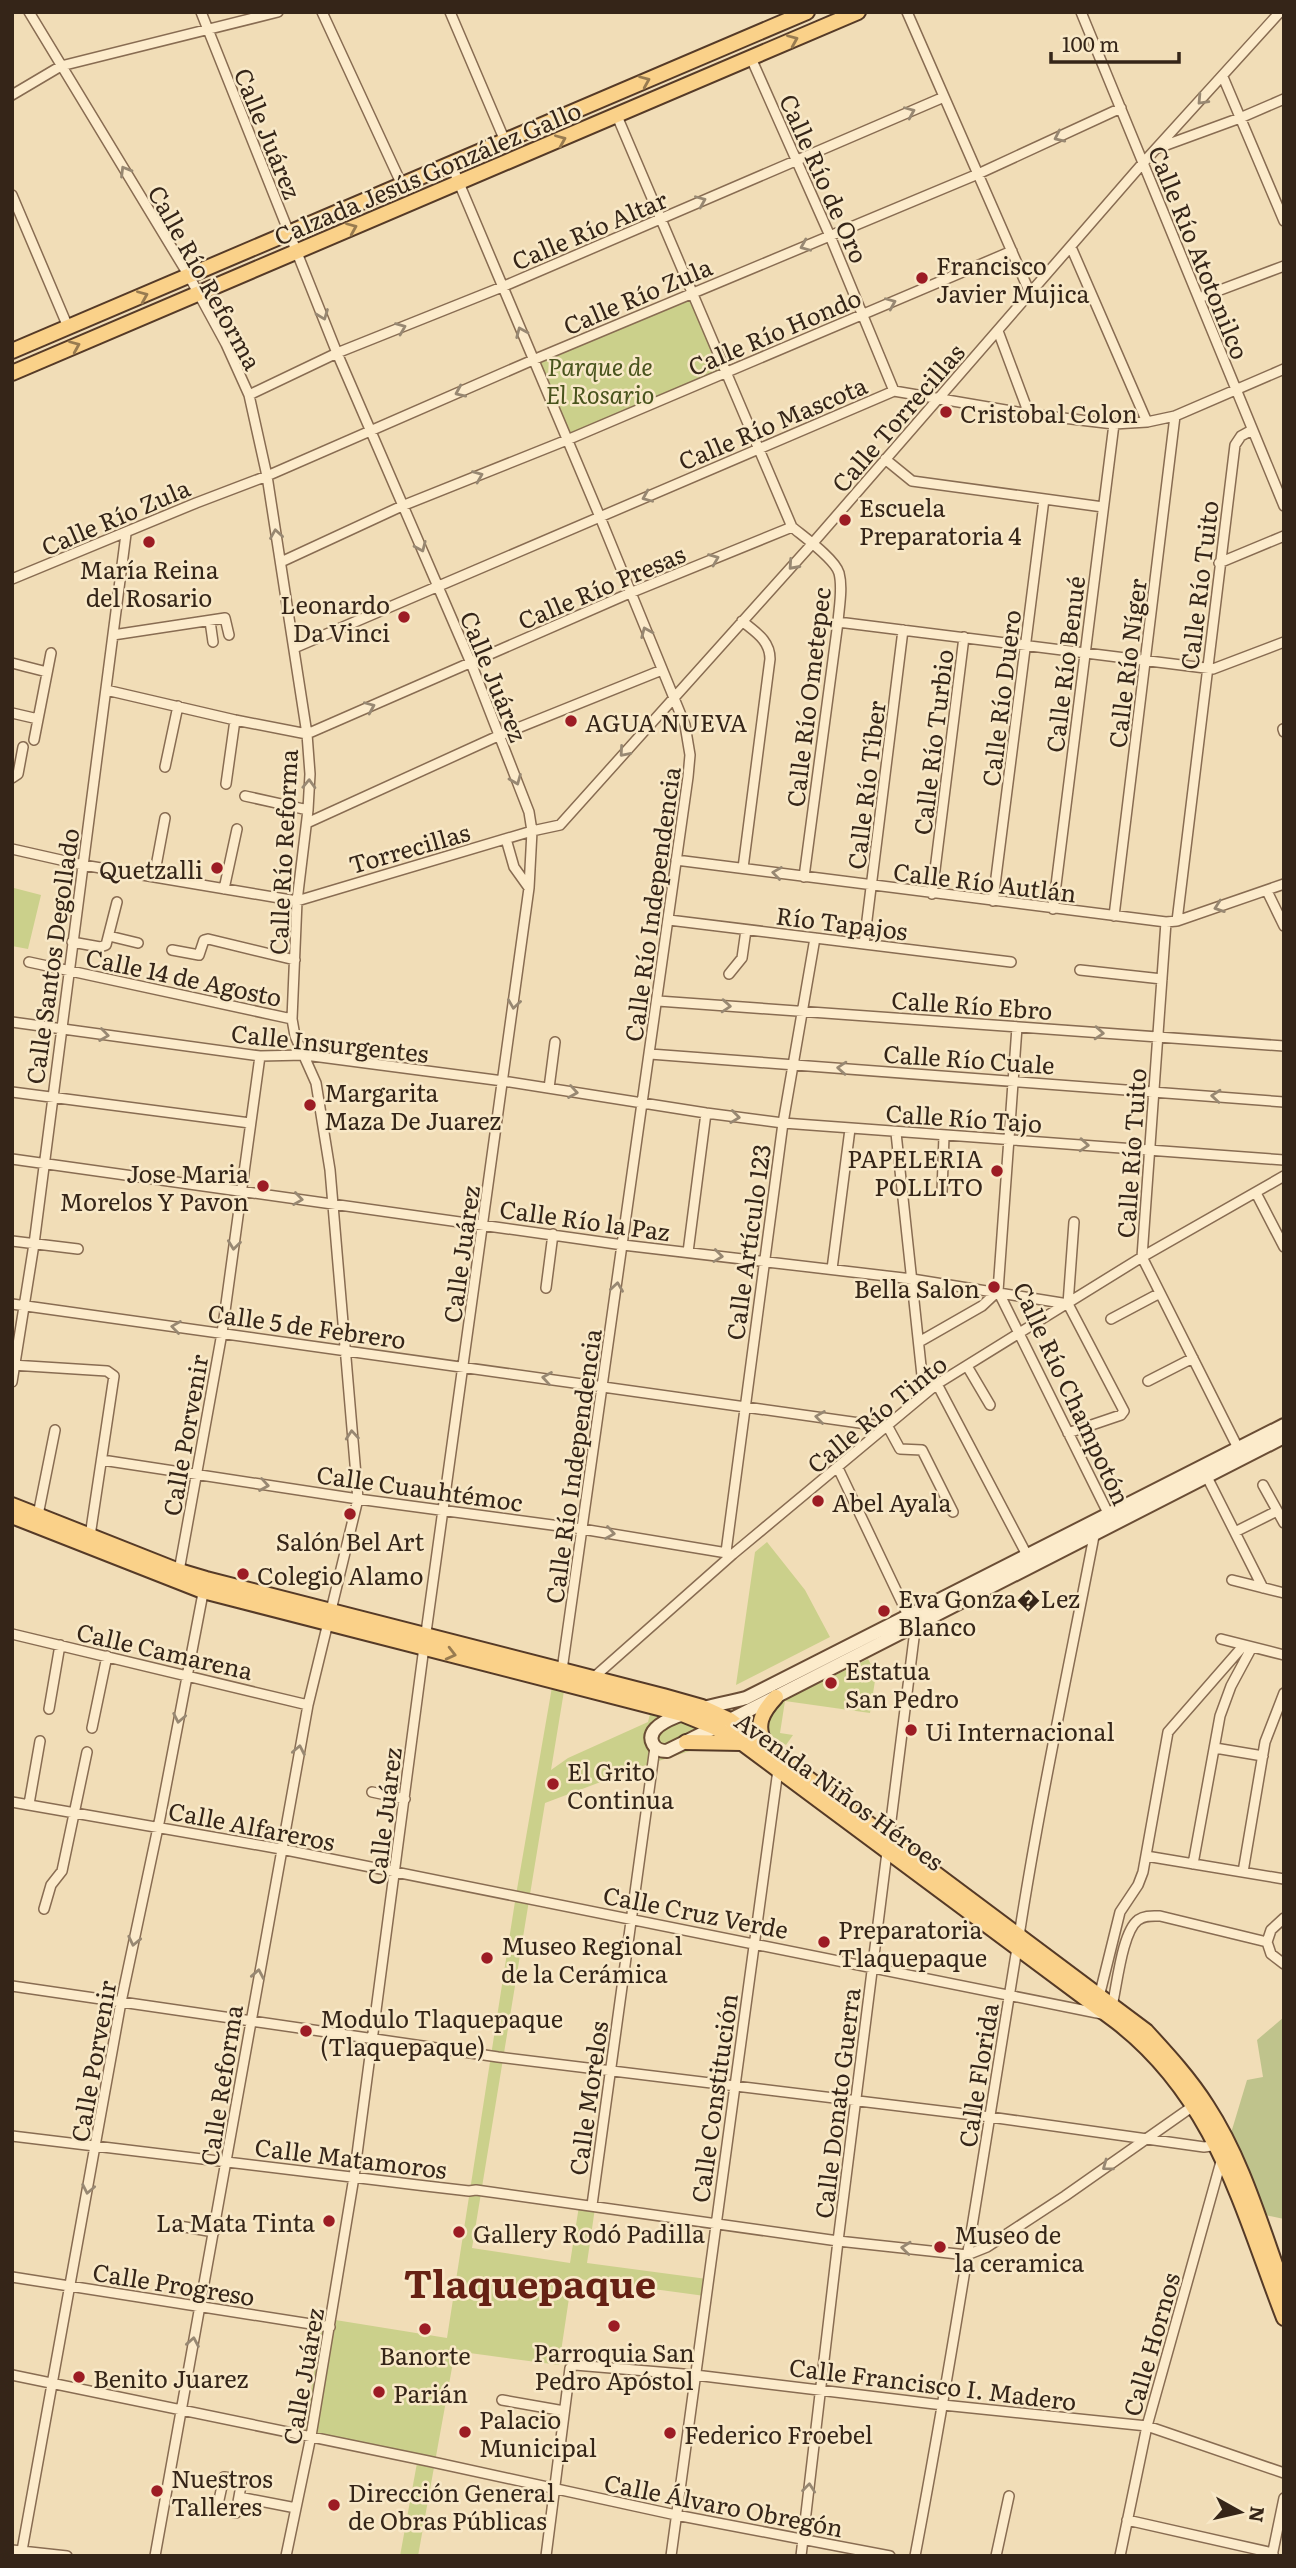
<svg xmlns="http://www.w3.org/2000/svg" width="1296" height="2568" viewBox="0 0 1296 2568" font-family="Literata,serif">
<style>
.green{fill:#cbd08b}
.cemetery{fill:#bfc38c}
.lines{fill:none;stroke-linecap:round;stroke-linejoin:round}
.minor-casing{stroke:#886c52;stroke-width:12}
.secondary-casing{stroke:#6a4d35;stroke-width:16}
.primary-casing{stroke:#553a27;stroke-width:18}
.minor{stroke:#fcebcb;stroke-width:9}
.secondary{stroke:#fcebcb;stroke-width:12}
.primary{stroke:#fad189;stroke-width:14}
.oneway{stroke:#987b50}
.oneway2{stroke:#988872}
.poi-dot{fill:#9c1c24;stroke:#f8e8c7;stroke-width:2.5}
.labels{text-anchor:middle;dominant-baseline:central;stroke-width:5;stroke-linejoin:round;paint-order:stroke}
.street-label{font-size:24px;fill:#352518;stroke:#f8e8c7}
.poi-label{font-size:24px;fill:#352518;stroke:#f8e8c7;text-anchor:start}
.park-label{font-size:24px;font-style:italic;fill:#49541d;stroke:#f8e8c7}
.town-label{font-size:38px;font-weight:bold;fill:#662114;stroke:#f8e8c7}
</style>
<rect width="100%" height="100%" fill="#f1ddb7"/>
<path class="green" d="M 691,296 L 723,371 L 569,437 L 536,361 Z
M 14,888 L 41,895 L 28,949 L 12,946 Z
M 767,1542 L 805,1590 L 830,1637 L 736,1685 L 755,1552 Z
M 868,1659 L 876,1674 L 870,1713 L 785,1701 L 780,1733 L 793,1735 L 786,1745 L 770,1735 L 767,1722 L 775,1705 Z
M 552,1687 L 564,1691 L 551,1770 L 568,1758 L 648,1722 L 650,1714 L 687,1721 L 698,1727 L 701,1738 L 696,1749 L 643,1766 L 545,1803 L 472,2248 L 570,2263 L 579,2206 L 595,2208 L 587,2263 L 707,2279 L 705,2296 L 572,2278 L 559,2365 L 455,2351 L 418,2556 L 400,2556 L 417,2463 L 303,2439 L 323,2318 L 447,2338 L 516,1895 Z"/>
<path class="cemetery" d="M 1284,2017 L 1284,2219 L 1265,2215 L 1251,2175 L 1231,2133 L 1247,2080 L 1263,2077 L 1257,2040 Z"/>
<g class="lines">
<defs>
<path id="minor" d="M 29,12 L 189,276 L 226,344 L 249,395 L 267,476 L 307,734 L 310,774 L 308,810 L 297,901 L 292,1019 L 295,1036 L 316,1083 L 330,1170 L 358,1499 L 308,1705 L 155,2556
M 201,12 L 337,353 L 471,663 L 529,812 L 532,831 L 529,888 L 424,1647 L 354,2177 L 311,2436 L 286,2556
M 322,12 L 402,185
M 450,12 L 505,141
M 907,12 L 1030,293
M 1081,12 L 1284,506
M 751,58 L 830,236 L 894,391
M 1223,77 L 1284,221
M 12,95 L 61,66 L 278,12
M 617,116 L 792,527 C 804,537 835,559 839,573 C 843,588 839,607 838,622 L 804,877
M 1158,148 L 1240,118 L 1284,99
M 451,164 L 600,517 L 685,725 L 690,755 L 688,777 L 562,1670
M 12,195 L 68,327
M 1071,247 L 1147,422
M 1199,298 L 1284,266
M 998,331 L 1029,414
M 249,395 L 337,353 L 502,287 L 944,97
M 885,459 L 912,481 L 1103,507
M 281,562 L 402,506 L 567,440 L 1012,251
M 1219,563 L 1284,536
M 12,579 L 196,503 L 267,476 L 533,360 L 978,174 L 1121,108
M 210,621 L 213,642
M 742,621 C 755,632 770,640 770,659 L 743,868
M 838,622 L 1213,669 L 1284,642
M 113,635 L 225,618 L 229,635
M 294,648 L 894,391 L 1029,414 L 1114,424 L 1147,422 L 1175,416 L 1284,369
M 12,663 L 47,672
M 106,690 L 235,720 L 307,734 L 630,593 L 792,527
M 12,713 L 38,719
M 1283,729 L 1284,732
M 34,740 L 51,653
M 165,767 L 178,706
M 12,778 L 18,774 L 23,747
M 226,784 L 235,720
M 245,796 L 308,810
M 307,823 L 498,736 L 662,670
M 506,839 L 514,867 L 529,888
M 12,849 L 83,865 L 297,901 L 532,831 L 560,825 L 812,544 L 1143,163 L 1280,12
M 676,860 L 1166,922 L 1177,921 L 1284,884
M 154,877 L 165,818
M 224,889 L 237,829
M 1267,891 L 1284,926
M 932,894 L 964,637
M 993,901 L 1044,499
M 1053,909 L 1114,424
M 1114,916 L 1175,416
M 669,920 L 1011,962
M 1177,921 L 1235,445 L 1241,436 L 1252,430
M 1166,922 L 1142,1257 L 1238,1448
M 109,936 L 138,943
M 72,942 L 100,947 L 106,945 L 117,902
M 864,944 L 903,630
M 172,950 L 199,955 L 204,940 L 208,939 L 295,960
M 29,962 L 292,1019
M 1080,970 L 1162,979
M 729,974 L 742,958 L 746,930
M 658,1001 L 1284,1046
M 12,1022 L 260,1056 L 305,1055 L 503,1081 L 706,1113 L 783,1123 L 1284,1160
M 1017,1027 L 998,1291 L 1111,1519
M 650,1054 L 1284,1102
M 549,1088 L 555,1042
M 12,1092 L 250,1123
M 896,1133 L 924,1394
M 12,1159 L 623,1245 L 912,1279 L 1068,1304
M 942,1192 L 944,1136
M 1256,1193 L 1284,1247
M 12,1241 L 78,1249
M 688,1252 L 706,1113
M 832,1269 L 850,1129
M 546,1288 L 553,1234
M 12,1304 L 888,1427
M 1068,1304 L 1074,1222
M 1111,1319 L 1160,1293
M 919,1342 L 982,1306 L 998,1291
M 12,1365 L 107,1371 L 114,1376 L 90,1536
M 967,1366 L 990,1405
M 1148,1381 L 1193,1358
M 12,1382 L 34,1244 L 126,534
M 937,1384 L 1027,1555
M 888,1427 L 900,1449 L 922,1450 L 953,1512
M 1068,1433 L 1121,1415 L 1124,1411 L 1068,1304
M 102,1460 L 358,1499 L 582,1529 L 733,1554
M 1207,1477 L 1263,1588
M 1263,1485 L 1284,1523
M 38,1515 L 55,1430
M 1235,1532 L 1277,1511
M 726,1552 L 783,1123 L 815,938
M 179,1571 L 222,1333 L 260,1056
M 1232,1580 L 1284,1593
M 12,1634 L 308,1705
M 1221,1639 L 1284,1655
M 593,1678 L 733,1554 L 937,1384 L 1142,1257 L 1284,1176
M 49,1709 L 60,1645
M 92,1728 L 107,1656
M 1215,1748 L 1263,1756
M 372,1792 L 405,1799
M 12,1802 L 281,1849 L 1102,2014
M 29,1804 L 40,1741
M 1146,1856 L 1284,1879
M 1193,1864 L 1220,1716 L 1231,1686 L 1252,1647
M 1243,1872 L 1265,1742 L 1284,1693
M 44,1909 L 51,1885 L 62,1871 L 87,1752
M 1267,1942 L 1271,1930 L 1284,1918
M 1267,1942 L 1271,1954 L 1284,1964
M 12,1986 L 498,2057 L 990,2117 L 1204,2147 L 1219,2145
M 1099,1997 L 1120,1912 L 1138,1885 L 1143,1872 L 1168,1732 L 1244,1645
M 1112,2006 C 1117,1986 1122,1932 1138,1920 C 1145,1915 1152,1916 1160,1916 L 1267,1942
M 12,2136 L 426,2186 L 469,2191 L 476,2190 L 838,2241 L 967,2255 L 987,2247 L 1065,2196 L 1196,2104
M 592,2205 L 655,1747
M 179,2226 L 214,2232
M 12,2277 L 330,2327
M 12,2375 L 428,2461 L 676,2515 L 890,2556
M 502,2400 L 564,2411
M 224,2477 L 242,2480 L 236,2513 L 217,2509 Z
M 239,2497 L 296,2508
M 1127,2520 L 1273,2553
M 12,2550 L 67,2556
M 21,2556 L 121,2002 L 160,1818 L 204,1588
M 546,2556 L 570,2368 L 575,2365 L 695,2375 L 943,2405 L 1147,2426 L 1284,2473
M 671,2556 L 778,1770
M 801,2556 L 838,2241 L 915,1630 L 838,1468
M 915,2556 C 954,2350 985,2143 1019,1936 C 1040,1800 1069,1666 1095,1531
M 996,2556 L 1009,2496
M 1120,2556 L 1147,2426 L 1222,2158
M 1272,2556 L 1284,2498"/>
<path id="secondary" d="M 1284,1425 L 746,1698 C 730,1703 638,1716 653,1744 C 656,1750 661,1751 667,1751 L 730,1720 L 1284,1437"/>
<path id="primary" d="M 12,351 L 807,12
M 12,373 L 858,12
M 12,1505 L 179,1571 L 206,1579 L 663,1696 L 702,1707 L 730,1720 L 1146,2031 C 1168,2055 1190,2079 1207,2106 C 1243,2161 1261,2227 1284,2289
M 12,1516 L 203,1591 L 682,1714 L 714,1727 L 742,1743 L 1117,2022 C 1216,2099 1241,2207 1284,2318
M 686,1742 L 741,1743
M 766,1745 C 754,1726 762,1712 776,1697"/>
</defs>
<use href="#minor" class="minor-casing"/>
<use href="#secondary" class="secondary-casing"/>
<use href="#primary" class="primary-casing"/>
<use href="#minor" class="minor"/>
<use href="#secondary" class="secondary"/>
<use href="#primary" class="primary"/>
</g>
<defs><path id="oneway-chevron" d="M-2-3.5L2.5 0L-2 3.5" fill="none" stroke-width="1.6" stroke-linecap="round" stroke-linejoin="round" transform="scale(1.75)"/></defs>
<g class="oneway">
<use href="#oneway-chevron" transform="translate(793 40) rotate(-23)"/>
<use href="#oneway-chevron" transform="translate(645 81) rotate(-23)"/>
<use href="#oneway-chevron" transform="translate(561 140) rotate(-23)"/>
<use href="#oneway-chevron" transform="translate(352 228) rotate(-23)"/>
<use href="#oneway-chevron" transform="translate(143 296) rotate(-23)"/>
<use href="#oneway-chevron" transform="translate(75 346) rotate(-23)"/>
<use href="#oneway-chevron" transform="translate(451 1654) rotate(14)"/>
</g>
<g class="oneway2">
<use href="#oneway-chevron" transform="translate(1202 100) rotate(133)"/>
<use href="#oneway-chevron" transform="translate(910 112) rotate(-23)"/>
<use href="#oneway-chevron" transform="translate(1059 137) rotate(155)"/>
<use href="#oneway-chevron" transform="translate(125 171) rotate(-121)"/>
<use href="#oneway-chevron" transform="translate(701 201) rotate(-23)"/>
<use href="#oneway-chevron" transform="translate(805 246) rotate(157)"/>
<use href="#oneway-chevron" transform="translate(891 303) rotate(-23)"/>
<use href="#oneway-chevron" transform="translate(323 315) rotate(69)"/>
<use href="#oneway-chevron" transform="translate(401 328) rotate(-22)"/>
<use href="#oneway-chevron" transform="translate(521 332) rotate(-113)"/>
<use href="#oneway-chevron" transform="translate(460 392) rotate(156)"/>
<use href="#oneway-chevron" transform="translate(478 476) rotate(-22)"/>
<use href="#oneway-chevron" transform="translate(647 497) rotate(157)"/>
<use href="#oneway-chevron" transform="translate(276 534) rotate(-99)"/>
<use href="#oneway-chevron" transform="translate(421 547) rotate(66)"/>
<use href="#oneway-chevron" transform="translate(714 559) rotate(-22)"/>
<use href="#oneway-chevron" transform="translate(793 565) rotate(132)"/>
<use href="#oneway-chevron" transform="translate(646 632) rotate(-113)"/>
<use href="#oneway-chevron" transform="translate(370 707) rotate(-23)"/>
<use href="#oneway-chevron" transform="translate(624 752) rotate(131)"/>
<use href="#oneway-chevron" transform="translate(516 780) rotate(68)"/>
<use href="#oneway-chevron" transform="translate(309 784) rotate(-88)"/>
<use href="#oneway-chevron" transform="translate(777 873) rotate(-172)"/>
<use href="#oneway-chevron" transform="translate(1219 907) rotate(161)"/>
<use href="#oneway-chevron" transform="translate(514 1004) rotate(98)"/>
<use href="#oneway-chevron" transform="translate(726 1006) rotate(4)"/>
<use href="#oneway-chevron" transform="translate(1099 1033) rotate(4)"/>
<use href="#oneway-chevron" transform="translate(104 1035) rotate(8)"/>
<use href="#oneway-chevron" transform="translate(842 1068) rotate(-176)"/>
<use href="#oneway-chevron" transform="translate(573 1092) rotate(9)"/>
<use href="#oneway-chevron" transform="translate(1216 1096) rotate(-175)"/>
<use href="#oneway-chevron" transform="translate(735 1117) rotate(7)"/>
<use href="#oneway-chevron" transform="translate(1084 1145) rotate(4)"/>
<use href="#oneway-chevron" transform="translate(298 1199) rotate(8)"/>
<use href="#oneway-chevron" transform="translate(234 1245) rotate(97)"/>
<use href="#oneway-chevron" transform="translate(718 1256) rotate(7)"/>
<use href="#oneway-chevron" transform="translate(617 1287) rotate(-82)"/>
<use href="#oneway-chevron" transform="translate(176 1327) rotate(-172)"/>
<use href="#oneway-chevron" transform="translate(547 1378) rotate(-171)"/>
<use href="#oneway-chevron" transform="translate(820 1417) rotate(-172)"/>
<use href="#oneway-chevron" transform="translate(352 1435) rotate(-95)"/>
<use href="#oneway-chevron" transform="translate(264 1485) rotate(9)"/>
<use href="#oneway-chevron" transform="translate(610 1533) rotate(9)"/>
<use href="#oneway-chevron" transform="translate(179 1718) rotate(101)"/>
<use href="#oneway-chevron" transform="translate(299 1750) rotate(-79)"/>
<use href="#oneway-chevron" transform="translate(134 1941) rotate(102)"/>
<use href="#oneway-chevron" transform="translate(258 1974) rotate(-80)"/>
<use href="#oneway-chevron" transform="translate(1107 2166) rotate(144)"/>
<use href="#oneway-chevron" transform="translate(88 2189) rotate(101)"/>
<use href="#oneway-chevron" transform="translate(906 2248) rotate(-174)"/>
<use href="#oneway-chevron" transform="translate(193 2342) rotate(-80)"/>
<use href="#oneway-chevron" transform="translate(809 2488) rotate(-84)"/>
</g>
<g class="poi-dot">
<circle cx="922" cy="278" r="7"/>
<circle cx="946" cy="412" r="7"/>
<circle cx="845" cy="520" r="7"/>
<circle cx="149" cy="542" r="7"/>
<circle cx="404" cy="617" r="7"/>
<circle cx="571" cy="721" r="7"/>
<circle cx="217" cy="868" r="7"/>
<circle cx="310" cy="1105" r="7"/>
<circle cx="997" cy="1171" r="7"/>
<circle cx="263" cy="1186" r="7"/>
<circle cx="994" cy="1287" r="7"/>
<circle cx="818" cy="1501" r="7"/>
<circle cx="350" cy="1514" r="7"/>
<circle cx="243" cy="1574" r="7"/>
<circle cx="884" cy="1611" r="7"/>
<circle cx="831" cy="1683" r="7"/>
<circle cx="911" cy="1730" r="7"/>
<circle cx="553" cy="1784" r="7"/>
<circle cx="824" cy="1942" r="7"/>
<circle cx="487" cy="1958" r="7"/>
<circle cx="306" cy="2031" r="7"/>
<circle cx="329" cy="2221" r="7"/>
<circle cx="459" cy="2232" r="7"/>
<circle cx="940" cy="2247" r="7"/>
<circle cx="614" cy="2326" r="7"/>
<circle cx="425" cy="2329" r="7"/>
<circle cx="79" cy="2377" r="7"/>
<circle cx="379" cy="2392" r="7"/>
<circle cx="465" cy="2432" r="7"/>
<circle cx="670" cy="2433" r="7"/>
<circle cx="157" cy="2491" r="7"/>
<circle cx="334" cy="2505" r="7"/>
</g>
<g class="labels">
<g class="street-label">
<text transform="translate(269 133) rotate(68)">Calle Juárez</text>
<text transform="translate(427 172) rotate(-23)">Calzada Jesús González Gallo</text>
<text transform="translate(825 178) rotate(66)">Calle Río de Oro</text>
<text transform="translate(589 229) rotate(-23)">Calle Río Altar</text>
<text transform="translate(1200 252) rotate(68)">Calle Río Atotonilco</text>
<text transform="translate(206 277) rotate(61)">Calle Río Reforma</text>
<text transform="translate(637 295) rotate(-23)">Calle Río Zula</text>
<text transform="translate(774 331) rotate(-23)">Calle Río Hondo</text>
<text transform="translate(897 417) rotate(-49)">Calle Torrecillas</text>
<text transform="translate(772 422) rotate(-23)">Calle Río Mascota</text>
<text transform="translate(115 516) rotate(-23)">Calle Río Zula</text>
<text transform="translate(1198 585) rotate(-83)">Calle Río Tuito</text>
<text transform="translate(601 586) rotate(-23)">Calle Río Presas</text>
<text transform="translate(1126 663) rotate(-83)">Calle Río Níger</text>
<text transform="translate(1064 664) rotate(-83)">Calle Río Benué</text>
<text transform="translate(495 676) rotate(68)">Calle Juárez</text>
<text transform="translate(807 697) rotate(-83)">Calle Río Ometepec</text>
<text transform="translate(1000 698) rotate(-83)">Calle Río Duero</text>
<text transform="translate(932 742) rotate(-83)">Calle Río Turbio</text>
<text transform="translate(865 785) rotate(-83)">Calle Río Tíber</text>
<text transform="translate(409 847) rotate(-16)">Torrecillas</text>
<text transform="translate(282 852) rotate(-87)">Calle Río Reforma</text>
<text transform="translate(985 881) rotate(7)">Calle Río Autlán</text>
<text transform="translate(651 904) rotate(-82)">Calle Río Independencia</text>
<text transform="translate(842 922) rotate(7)">Río Tapajos</text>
<text transform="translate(51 956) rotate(-82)">Calle Santos Degollado</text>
<text transform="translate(184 976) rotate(12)">Calle 14 de Agosto</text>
<text transform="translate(972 1004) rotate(4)">Calle Río Ebro</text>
<text transform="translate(330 1042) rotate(6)">Calle Insurgentes</text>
<text transform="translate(969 1058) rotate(4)">Calle Río Cuale</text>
<text transform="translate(964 1117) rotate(4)">Calle Río Tajo</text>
<text transform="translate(1130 1153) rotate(-86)">Calle Río Tuito</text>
<text transform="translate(585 1219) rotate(8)">Calle Río la Paz</text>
<text transform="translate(747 1242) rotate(-82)">Calle Artículo 123</text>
<text transform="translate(460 1254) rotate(-82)">Calle Juárez</text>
<text transform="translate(307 1325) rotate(8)">Calle 5 de Febrero</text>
<text transform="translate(1073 1393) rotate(65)">Calle Río Champotón</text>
<text transform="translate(876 1413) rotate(-39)">Calle Río Tinto</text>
<text transform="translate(184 1435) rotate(-80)">Calle Porvenir</text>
<text transform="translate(572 1466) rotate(-82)">Calle Río Independencia</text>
<text transform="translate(420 1487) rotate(8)">Calle Cuauhtémoc</text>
<text transform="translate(165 1650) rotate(13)">Calle Camarena</text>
<text transform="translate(840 1790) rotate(36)">Avenida Niños Héroes</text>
<text transform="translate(383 1816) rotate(-83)">Calle Juárez</text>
<text transform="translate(252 1825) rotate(11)">Calle Alfareros</text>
<text transform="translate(696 1911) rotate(11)">Calle Cruz Verde</text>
<text transform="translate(92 2061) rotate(-80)">Calle Porvenir</text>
<text transform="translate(977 2075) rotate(-81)">Calle Florida</text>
<text transform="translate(220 2085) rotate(-81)">Calle Reforma</text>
<text transform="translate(587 2098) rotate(-82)">Calle Morelos</text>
<text transform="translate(713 2098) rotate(-82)">Calle Constitución</text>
<text transform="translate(836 2103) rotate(-83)">Calle Donato Guerra</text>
<text transform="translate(351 2157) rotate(7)">Calle Matamoros</text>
<text transform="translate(174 2283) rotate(9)">Calle Progreso</text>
<text transform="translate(1150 2344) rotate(-74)">Calle Hornos</text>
<text transform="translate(302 2376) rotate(-80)">Calle Juárez</text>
<text transform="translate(933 2383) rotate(7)">Calle Francisco I. Madero</text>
<text transform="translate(724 2504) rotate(11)">Calle Álvaro Obregón</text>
</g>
<g class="poi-label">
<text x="936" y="264">Francisco<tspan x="936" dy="28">Javier Mujica</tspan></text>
<text x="960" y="412">Cristobal Colon</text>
<text x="859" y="506">Escuela<tspan x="859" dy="28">Preparatoria 4</tspan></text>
<text x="149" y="568" text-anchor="middle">María Reina<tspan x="149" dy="28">del Rosario</tspan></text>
<text x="390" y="603" text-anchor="end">Leonardo<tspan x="390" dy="28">Da Vinci</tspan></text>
<text x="585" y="721">AGUA NUEVA</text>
<text x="203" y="868" text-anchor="end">Quetzalli</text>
<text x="324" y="1091">Margarita<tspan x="324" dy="28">Maza De Juarez</tspan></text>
<text x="983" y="1157" text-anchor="end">PAPELERIA<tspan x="983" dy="28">POLLITO</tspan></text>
<text x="249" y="1172" text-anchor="end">Jose Maria<tspan x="249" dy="28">Morelos Y Pavon</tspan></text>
<text x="980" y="1287" text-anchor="end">Bella Salon</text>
<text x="832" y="1501">Abel Ayala</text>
<text x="350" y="1540" text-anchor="middle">Salón Bel Art</text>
<text x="257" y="1574">Colegio Alamo</text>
<text x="898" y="1597">Eva Gonza�Lez<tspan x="898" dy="28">Blanco</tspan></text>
<text x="845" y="1669">Estatua<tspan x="845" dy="28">San Pedro</tspan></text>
<text x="925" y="1730">Ui Internacional</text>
<text x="567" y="1770">El Grito<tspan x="567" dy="28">Continua</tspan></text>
<text x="838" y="1928">Preparatoria<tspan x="838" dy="28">Tlaquepaque</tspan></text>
<text x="501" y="1944">Museo Regional<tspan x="501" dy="28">de la Cerámica</tspan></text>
<text x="320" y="2017">Modulo Tlaquepaque<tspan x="320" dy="28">(Tlaquepaque)</tspan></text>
<text x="315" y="2221" text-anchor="end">La Mata Tinta</text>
<text x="473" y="2232">Gallery Rodó Padilla</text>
<text x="954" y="2233">Museo de<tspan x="954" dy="28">la ceramica</tspan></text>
<text x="614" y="2351" text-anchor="middle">Parroquia San<tspan x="614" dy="28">Pedro Apóstol</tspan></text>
<text x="425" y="2354" text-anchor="middle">Banorte</text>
<text x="93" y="2377">Benito Juarez</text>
<text x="393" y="2392">Parián</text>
<text x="479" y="2418">Palacio<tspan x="479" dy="28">Municipal</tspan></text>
<text x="684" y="2433">Federico Froebel</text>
<text x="171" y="2477">Nuestros<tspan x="171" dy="28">Talleres</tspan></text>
<text x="348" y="2491">Dirección General<tspan x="348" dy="28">de Obras Públicas</tspan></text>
</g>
<g class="park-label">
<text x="600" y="365">Parque de<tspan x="600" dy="28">El Rosario</tspan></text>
</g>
<g class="town-label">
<text x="530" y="2281">Tlaquepaque</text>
</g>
</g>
<rect width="1296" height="2568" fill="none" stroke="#352518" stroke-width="28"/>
<g transform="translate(1240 2512) rotate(98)" stroke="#f8e8c7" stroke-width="5" paint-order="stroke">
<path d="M0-5L12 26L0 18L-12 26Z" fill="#352518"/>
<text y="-10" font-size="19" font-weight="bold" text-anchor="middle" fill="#352518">N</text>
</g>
<path d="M1051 52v10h128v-10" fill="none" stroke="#352518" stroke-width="3.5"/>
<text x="1062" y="52" font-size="21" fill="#352518" stroke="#f8e8c7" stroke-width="5" paint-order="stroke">100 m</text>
</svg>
